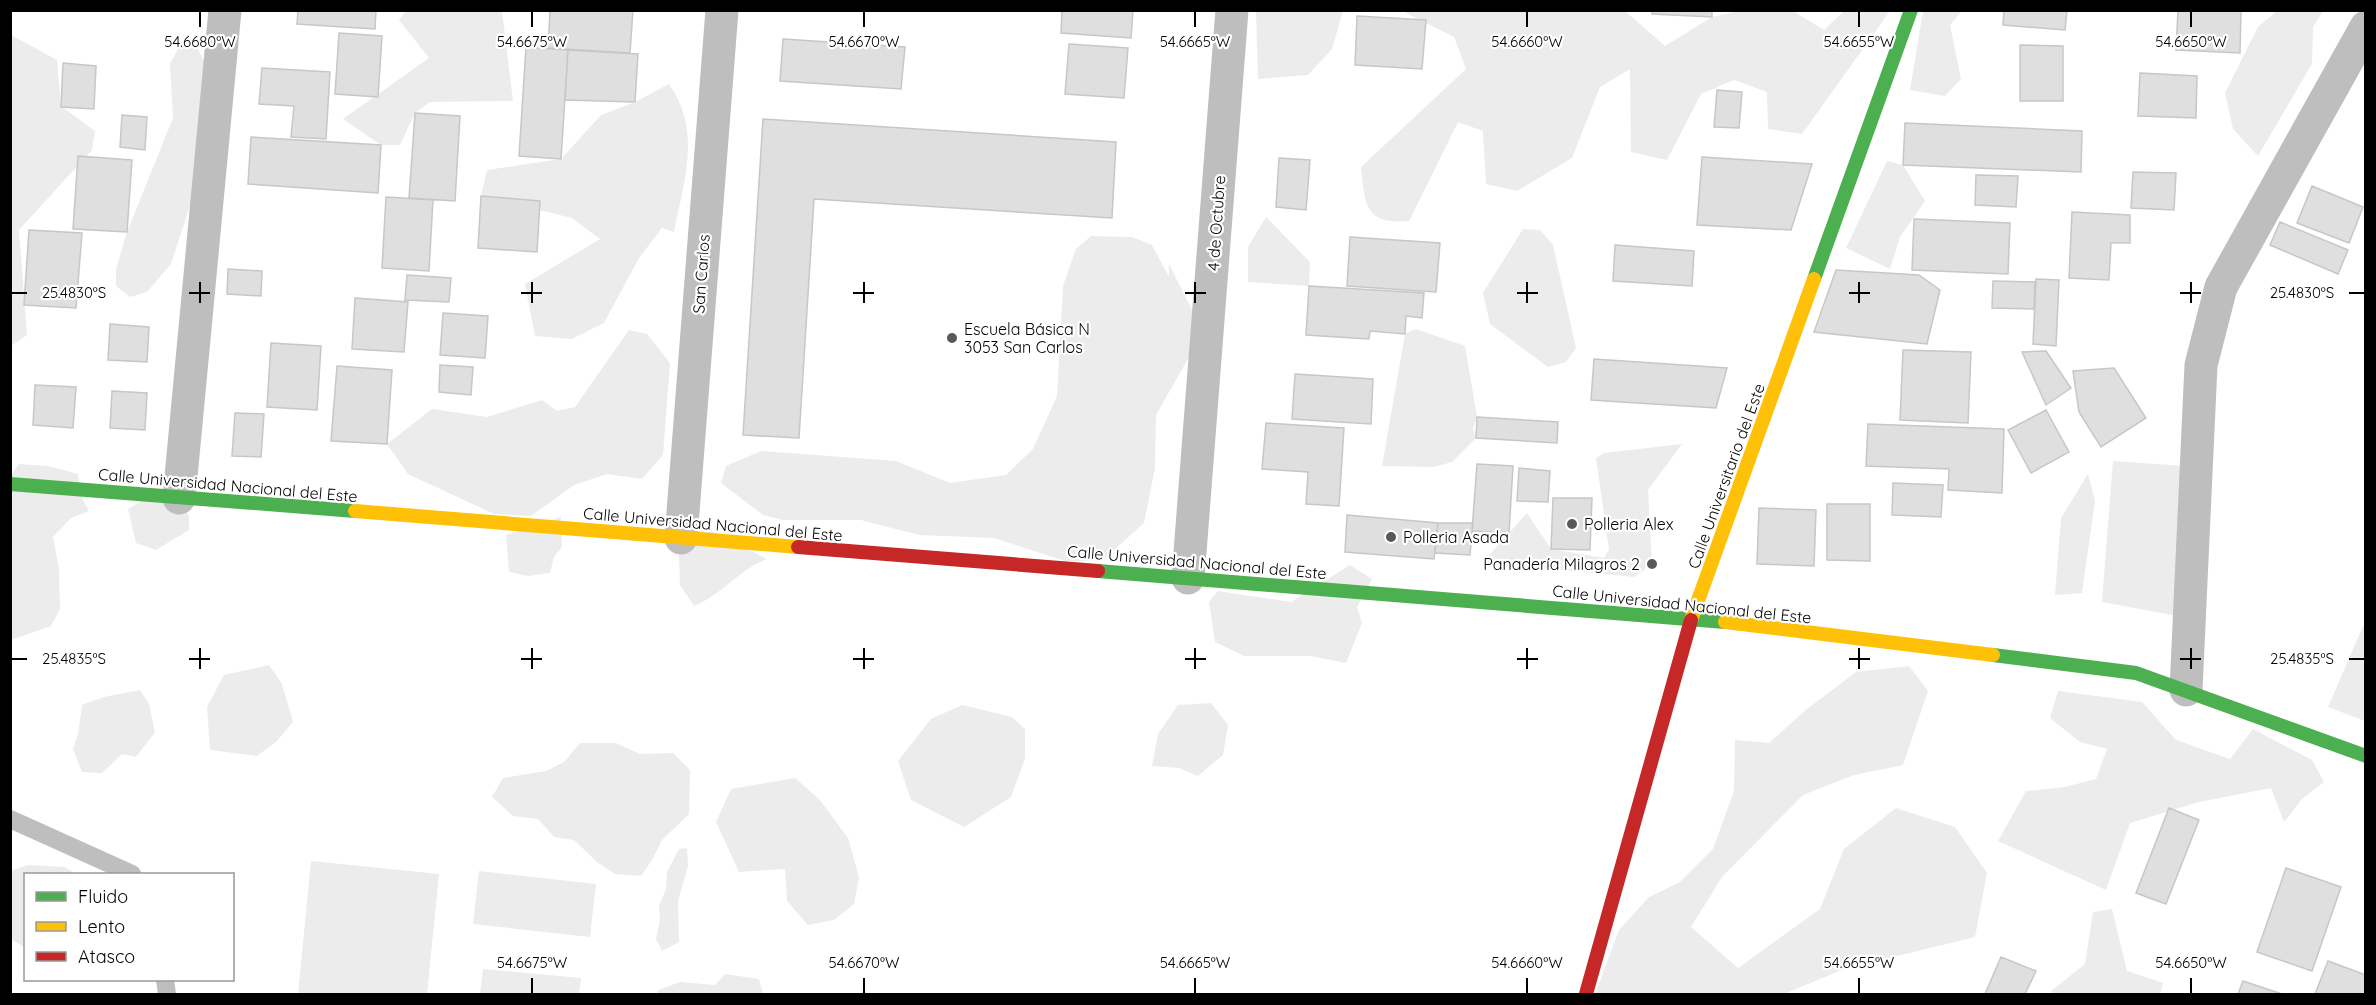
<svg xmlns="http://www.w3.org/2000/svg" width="2376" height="1005" viewBox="0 0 2376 1005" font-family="Quicksand,sans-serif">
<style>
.green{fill:#ececec}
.building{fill:#dfdfdf;stroke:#c7c7c7;stroke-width:1.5}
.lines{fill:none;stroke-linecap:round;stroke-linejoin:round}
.lane{stroke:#bebebe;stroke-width:18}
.street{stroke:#bebebe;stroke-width:33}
.fast{stroke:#4caf50;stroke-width:14}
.slow{stroke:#ffc107;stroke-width:14}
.jam{stroke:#c62828;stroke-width:14}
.ticks{fill:none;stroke:#000;stroke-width:2}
.poi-dot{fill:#595959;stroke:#fff;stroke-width:2}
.labels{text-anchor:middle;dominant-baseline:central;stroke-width:4.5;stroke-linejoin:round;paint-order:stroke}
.street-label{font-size:16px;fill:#000;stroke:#fff}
.poi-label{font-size:16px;fill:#000;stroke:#fff;text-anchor:start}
.ticks-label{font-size:15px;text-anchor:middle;fill:#000;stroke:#fff;stroke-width:4.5;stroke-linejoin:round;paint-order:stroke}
</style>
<rect width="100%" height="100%" fill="#fff"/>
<path class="green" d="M 1547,10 L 1551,12 L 1625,11 L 1665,46 L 1712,17 L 1738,11 L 1793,11 L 1824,30 L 1844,11 L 1890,11 L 1802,134 L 1768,129 L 1767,92 L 1734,80 L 1701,94 L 1667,160 L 1631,152 L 1630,69 L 1600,87 L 1572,158 L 1517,191 L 1486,184 L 1483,131 L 1458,122 L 1409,221 C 1364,225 1365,204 1361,167 L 1466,69 L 1454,37 L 1406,13 L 1407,11 Z
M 2278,10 L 2323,11 L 2313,27 L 2312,64 L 2258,156 L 2233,129 L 2225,93 L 2258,27 Z
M 405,11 L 502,11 L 513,101 L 430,102 L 415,113 L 400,145 L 381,145 L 343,119 L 429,58 L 399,20 Z
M 1256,11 L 1256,10 L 1343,11 L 1332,49 L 1308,75 L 1258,79 Z
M 1923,11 L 1962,11 L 1950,25 L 1961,79 L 1945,96 L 1910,90 Z
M 11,35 L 57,60 L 61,106 L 95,131 L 92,150 L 19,230 L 27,335 L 11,346 Z
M 179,47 L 197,47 L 205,63 L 205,159 L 171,264 L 147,292 L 130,297 L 116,286 L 116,269 L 127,232 L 173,118 L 170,64 Z
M 669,84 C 702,131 684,180 674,232 L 662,228 L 639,258 L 604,323 L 572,339 L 535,336 L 525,284 L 600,239 L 572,218 L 481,196 L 487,170 L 561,159 L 601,115 L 635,102 Z
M 1887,161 L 1903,165 L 1925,201 L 1900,237 L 1890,269 L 1846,248 Z
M 1266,217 L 1310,262 L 1309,286 L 1248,282 L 1248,247 Z
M 1523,229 L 1540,230 L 1553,245 L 1576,348 L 1566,362 L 1548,367 L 1490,324 L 1483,293 Z
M 1091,236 L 1132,237 L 1152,245 L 1169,277 L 1169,264 L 1194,314 L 1193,350 L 1156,415 L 1155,468 L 1144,523 L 1102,561 L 1065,561 L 994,538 L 919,535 L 861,520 L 783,520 L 763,515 L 721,483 L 726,466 L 761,451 L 896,461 L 950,483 L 1006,475 L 1033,449 L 1057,396 L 1063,286 L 1076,249 Z
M 1416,329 L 1465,346 L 1477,417 L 1473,428 L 1476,438 L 1452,462 L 1434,467 L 1382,466 L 1405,334 Z
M 629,330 L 647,334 L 670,363 L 663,455 L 642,479 L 607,474 L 574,485 L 531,516 L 494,514 L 408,474 L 387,444 L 432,409 L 487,417 L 542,400 L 557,411 L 575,407 Z
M 1682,444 L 1648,490 L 1652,564 L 1634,577 L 1483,562 L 1527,513 L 1551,549 L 1604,558 L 1609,550 L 1596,458 L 1604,453 Z
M 2113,461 L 2185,466 L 2178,616 L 2102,602 Z
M 19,464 L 48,466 L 78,474 L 82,498 L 89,511 L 71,518 L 53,537 L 59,569 L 60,609 L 51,626 L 11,640 L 11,475 Z
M 2088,474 L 2095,501 L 2082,593 L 2055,595 L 2061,518 Z
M 169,485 L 189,516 L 189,530 L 156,550 L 136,543 L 128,509 Z
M 561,517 L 562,547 L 554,557 L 550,573 L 528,576 L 509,572 L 506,535 Z
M 701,526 L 767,559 C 739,569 723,594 694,606 L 680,585 L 679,555 Z
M 1350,565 L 1372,579 L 1357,607 L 1362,623 L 1346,663 L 1310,656 L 1244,656 L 1215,642 L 1209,602 L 1218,591 L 1291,602 Z
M 2363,626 L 2366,627 L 2365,721 L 2328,707 Z
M 269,665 L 282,684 L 293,722 L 277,741 L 257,756 L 210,750 L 207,707 L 224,675 Z
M 1909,666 L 1928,691 L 1903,765 L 1854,775 L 1803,795 L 1722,877 L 1691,927 L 1738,968 L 1820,909 L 1844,849 L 1896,808 L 1955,827 L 1987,873 L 1975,937 L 1844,969 L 1784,994 L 1595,994 L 1619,930 L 1649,897 L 1680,882 L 1713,849 L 1734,791 L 1735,740 L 1769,743 L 1807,709 L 1856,672 Z
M 140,690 L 149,704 L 155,732 L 136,757 L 122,754 L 102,773 L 82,772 L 73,749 L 78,734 L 82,705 L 104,697 Z
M 2058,691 L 2142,702 L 2176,740 L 2230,759 L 2253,729 L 2312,760 L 2324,782 L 2302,799 L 2284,822 L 2271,788 L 2199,802 L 2130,823 L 2106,890 L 1998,841 L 2026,791 L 2065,787 L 2096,779 L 2107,749 L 2080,742 L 2050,718 Z
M 1211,703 L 1228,725 L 1223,755 L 1198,776 L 1179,768 L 1152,766 L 1158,734 L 1178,705 Z
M 962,705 L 1012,717 L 1025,729 L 1025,759 L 1011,797 L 964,827 L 911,800 L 898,761 L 931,719 Z
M 580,743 L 616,743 L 640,754 L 673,753 L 690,770 L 689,814 L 662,840 L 652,860 L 641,876 L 615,874 L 597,862 L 574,840 L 554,837 L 538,819 L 513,816 L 492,797 L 503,778 L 546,771 L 564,762 Z
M 795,778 L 820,800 L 848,838 L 859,877 L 854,904 L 834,920 L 808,925 L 787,901 L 785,869 L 739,872 L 716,822 L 731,789 Z
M 687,848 L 688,866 L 678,901 L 679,942 L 662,951 L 656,939 L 660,920 L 659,906 L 666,889 L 667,872 L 679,849 Z
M 311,861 L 439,874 L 427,994 L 298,994 Z
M 28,865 L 65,867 L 76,874 L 26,874 L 25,948 L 11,939 L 10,871 Z
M 479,871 L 596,884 L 590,937 L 473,924 Z
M 2112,909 L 2127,971 L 2163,983 L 2160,994 L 2055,994 L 2051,991 L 2085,964 L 2093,912 Z
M 483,969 L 581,978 L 579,994 L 480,994 Z
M 725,974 L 759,979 L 763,994 L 657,994 L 658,990 L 680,982 L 715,985 Z"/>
<path class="building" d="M 298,10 L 376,10 L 375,29 L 297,24 Z
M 550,10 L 633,10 L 630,53 L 548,48 Z
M 1062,10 L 1133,10 L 1131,38 L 1061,33 Z
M 1652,10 L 1712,10 L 1712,17 L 1652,14 Z
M 2004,10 L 2067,10 L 2065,30 L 2003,25 Z
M 2178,10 L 2241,10 L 2240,53 L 2176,50 Z
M 1357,16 L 1426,20 L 1422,69 L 1355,65 Z
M 339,33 L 382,36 L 378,97 L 335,94 Z
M 783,39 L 905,47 L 901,89 L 780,81 Z
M 1069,44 L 1128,48 L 1124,98 L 1065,94 Z
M 2020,45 L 2063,46 L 2063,101 L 2020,101 Z
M 526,47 L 568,50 L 561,159 L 519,156 Z
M 568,50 L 638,54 L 635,102 L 565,100 Z
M 63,63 L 96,66 L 94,109 L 61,107 Z
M 262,68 L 330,72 L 326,139 L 291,137 L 294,106 L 259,104 Z
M 2140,73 L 2197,76 L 2196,118 L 2138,116 Z
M 1717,90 L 1742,92 L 1739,128 L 1714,127 Z
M 415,113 L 460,116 L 455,201 L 409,198 Z
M 122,115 L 147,117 L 145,150 L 120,147 Z
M 763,119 L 1116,142 L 1112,218 L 814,199 L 799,438 L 743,435 Z
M 1905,123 L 2082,131 L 2081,172 L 1903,165 Z
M 251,137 L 381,145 L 378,193 L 248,184 Z
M 78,156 L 132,160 L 127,232 L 73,229 Z
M 1702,157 L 1812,164 L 1791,230 L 1697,225 Z
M 1279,158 L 1310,160 L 1306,210 L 1276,207 Z
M 2133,172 L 2176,173 L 2174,210 L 2131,208 Z
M 1976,175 L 2018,176 L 2016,207 L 1975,205 Z
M 2312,186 L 2363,207 L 2349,243 L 2297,223 Z
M 481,196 L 540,201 L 537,252 L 478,248 Z
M 386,197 L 433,200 L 429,271 L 382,268 Z
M 2072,212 L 2130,215 L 2130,243 L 2111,243 L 2109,280 L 2069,278 Z
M 1914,219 L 2010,223 L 2008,274 L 1912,270 Z
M 2280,222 L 2348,250 L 2338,274 L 2270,245 Z
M 29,230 L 82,233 L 76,308 L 24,305 Z
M 1350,237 L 1440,243 L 1436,292 L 1347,286 Z
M 1615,245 L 1694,251 L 1692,286 L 1613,281 Z
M 228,269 L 262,271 L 261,296 L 227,294 Z
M 1836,270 L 1919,275 L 1940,290 L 1927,344 L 1814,332 Z
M 407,275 L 451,278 L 449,302 L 405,300 Z
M 2036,279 L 2059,280 L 2056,346 L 2033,344 Z
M 1993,281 L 2035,282 L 2034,309 L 1992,308 Z
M 1309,286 L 1424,293 L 1422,318 L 1406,316 L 1405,334 L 1370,331 L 1369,339 L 1306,335 Z
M 355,298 L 408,302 L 404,352 L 352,349 Z
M 443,313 L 488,316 L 485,358 L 440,355 Z
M 110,324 L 149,327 L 147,362 L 108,360 Z
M 271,343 L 321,346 L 317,410 L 267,407 Z
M 1903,350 L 1971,352 L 1968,423 L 1900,420 Z
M 2046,351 L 2071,388 L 2046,405 L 2022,352 Z
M 1594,359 L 1727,368 L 1716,408 L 1591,400 Z
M 440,365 L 473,367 L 471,395 L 439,392 Z
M 337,366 L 392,370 L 387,444 L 331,441 Z
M 2114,368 L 2146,418 L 2101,447 L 2079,412 L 2073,371 Z
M 1295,374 L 1373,379 L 1371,424 L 1292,419 Z
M 35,385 L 76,387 L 73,428 L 33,425 Z
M 112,391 L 147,393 L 145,430 L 110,428 Z
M 2046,410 L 2069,452 L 2031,473 L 2008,430 Z
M 235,413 L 264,414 L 261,457 L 232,456 Z
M 1477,417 L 1558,422 L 1557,443 L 1476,438 Z
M 1266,423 L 1344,428 L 1339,506 L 1306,504 L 1308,472 L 1262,469 Z
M 1868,424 L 2004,429 L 2002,493 L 1948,490 L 1949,469 L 1866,466 Z
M 1477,464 L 1513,466 L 1509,533 L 1472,531 Z
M 1519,468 L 1550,471 L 1548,502 L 1517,501 Z
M 1893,483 L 1943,485 L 1941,517 L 1892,515 Z
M 1553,498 L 1592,498 L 1590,550 L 1551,549 Z
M 1827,504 L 1870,504 L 1870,561 L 1827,560 Z
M 1759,508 L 1816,510 L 1814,566 L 1757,564 Z
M 1347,515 L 1438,523 L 1434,559 L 1345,552 Z
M 1438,523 L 1473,523 L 1470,555 L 1435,553 Z
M 2169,808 L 2199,820 L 2166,904 L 2136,893 Z
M 2286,868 L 2341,887 L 2312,971 L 2257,952 Z
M 2001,957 L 2036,971 L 2025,994 L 1985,994 Z
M 2328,961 L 2366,975 L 2366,994 L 2315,994 Z
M 2243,981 L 2282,994 L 2238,994 Z"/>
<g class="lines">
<path class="lane" d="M 10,819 L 132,874
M 165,980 L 167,994"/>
<path class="street" d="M 179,498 L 225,10
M 681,538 L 722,10
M 1188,578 L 1232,10
M 2186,690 L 2201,365 L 2221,287 L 2366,27"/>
<path class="fast" d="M 1814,279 L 1911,10
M 10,484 L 355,511
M 1098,571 L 1725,622
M 1993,655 L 2136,673 L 2366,756"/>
<path class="slow" d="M 355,511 L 798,547
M 1691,620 L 1814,279
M 1725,622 L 1993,655"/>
<path class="jam" d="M 798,547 L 1098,571
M 1586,994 L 1691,620"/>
</g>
<path class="ticks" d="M 200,12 L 200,27M 532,12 L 532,27M 864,12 L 864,27M 1195,12 L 1195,27M 1527,12 L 1527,27M 1859,12 L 1859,27M 2191,12 L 2191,27M 200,282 L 200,303M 532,282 L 532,303M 864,282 L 864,303M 1195,282 L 1195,303M 1527,282 L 1527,303M 1859,282 L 1859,303M 2191,282 L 2191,303M 12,293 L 27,293M 189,293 L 210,293M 521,293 L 542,293M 853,293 L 874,293M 1185,293 L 1206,293M 1517,293 L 1538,293M 1849,293 L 1870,293M 2180,293 L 2201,293M 2349,293 L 2364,293M 200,648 L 200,669M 532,648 L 532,669M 864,648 L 864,669M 1195,648 L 1195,669M 1527,648 L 1527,669M 1859,648 L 1859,669M 2191,648 L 2191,669M 12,659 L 27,659M 189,659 L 210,659M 521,659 L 542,659M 853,659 L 874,659M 1185,659 L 1206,659M 1517,659 L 1538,659M 1849,659 L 1870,659M 2180,659 L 2201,659M 2349,659 L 2364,659M 532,978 L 532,993M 864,978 L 864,993M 1195,978 L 1195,993M 1527,978 L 1527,993M 1859,978 L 1859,993M 2191,978 L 2191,993"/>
<g class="poi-dot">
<circle cx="952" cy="338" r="6"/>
<circle cx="1572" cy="524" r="6"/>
<circle cx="1391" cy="537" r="6"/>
<circle cx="1652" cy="564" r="6"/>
</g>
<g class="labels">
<g class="street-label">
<text transform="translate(1216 223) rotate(-86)">4 de Octubre</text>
<text transform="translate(701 274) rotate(-86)">San Carlos</text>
<text transform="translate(1726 476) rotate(-70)">Calle Universitario del Este</text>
<text transform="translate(228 485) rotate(5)">Calle Universidad Nacional del Este</text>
<text transform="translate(713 524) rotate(5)">Calle Universidad Nacional del Este</text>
<text transform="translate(1197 562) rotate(5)">Calle Universidad Nacional del Este</text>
<text transform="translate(1682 604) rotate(6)">Calle Universidad Nacional del Este</text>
</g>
<g class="poi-label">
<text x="964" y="329">Escuela Básica N<tspan x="964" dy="18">3053 San Carlos</tspan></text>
<text x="1584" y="524">Polleria Alex</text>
<text x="1403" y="537">Polleria Asada</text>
<text x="1640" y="564" text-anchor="end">Panadería Milagros 2</text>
</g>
</g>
<g class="ticks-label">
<text x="200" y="47">54.6680°W</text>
<text x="532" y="47">54.6675°W</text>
<text x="864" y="47">54.6670°W</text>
<text x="1195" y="47">54.6665°W</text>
<text x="1527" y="47">54.6660°W</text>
<text x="1859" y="47">54.6655°W</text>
<text x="2191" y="47">54.6650°W</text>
<text x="74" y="298">25.4830°S</text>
<text x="2302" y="298">25.4830°S</text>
<text x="74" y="664">25.4835°S</text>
<text x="2302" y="664">25.4835°S</text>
<text x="532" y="968">54.6675°W</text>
<text x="864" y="968">54.6670°W</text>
<text x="1195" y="968">54.6665°W</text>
<text x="1527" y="968">54.6660°W</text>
<text x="1859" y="968">54.6655°W</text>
<text x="2191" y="968">54.6650°W</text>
</g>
<rect width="2376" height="1005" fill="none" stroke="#000000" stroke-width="24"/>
<rect x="24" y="873" width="210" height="108" fill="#ffffff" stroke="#999999" stroke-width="1.5"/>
<rect x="36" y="892" width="30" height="9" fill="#4caf50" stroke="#999999" stroke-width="1.5"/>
<text x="78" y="903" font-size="18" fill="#000000">Fluido</text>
<rect x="36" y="922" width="30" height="9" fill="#ffc107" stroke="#999999" stroke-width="1.5"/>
<text x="78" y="933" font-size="18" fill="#000000">Lento</text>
<rect x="36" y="952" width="30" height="9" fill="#c62828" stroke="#999999" stroke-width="1.5"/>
<text x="78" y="963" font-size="18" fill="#000000">Atasco</text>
</svg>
